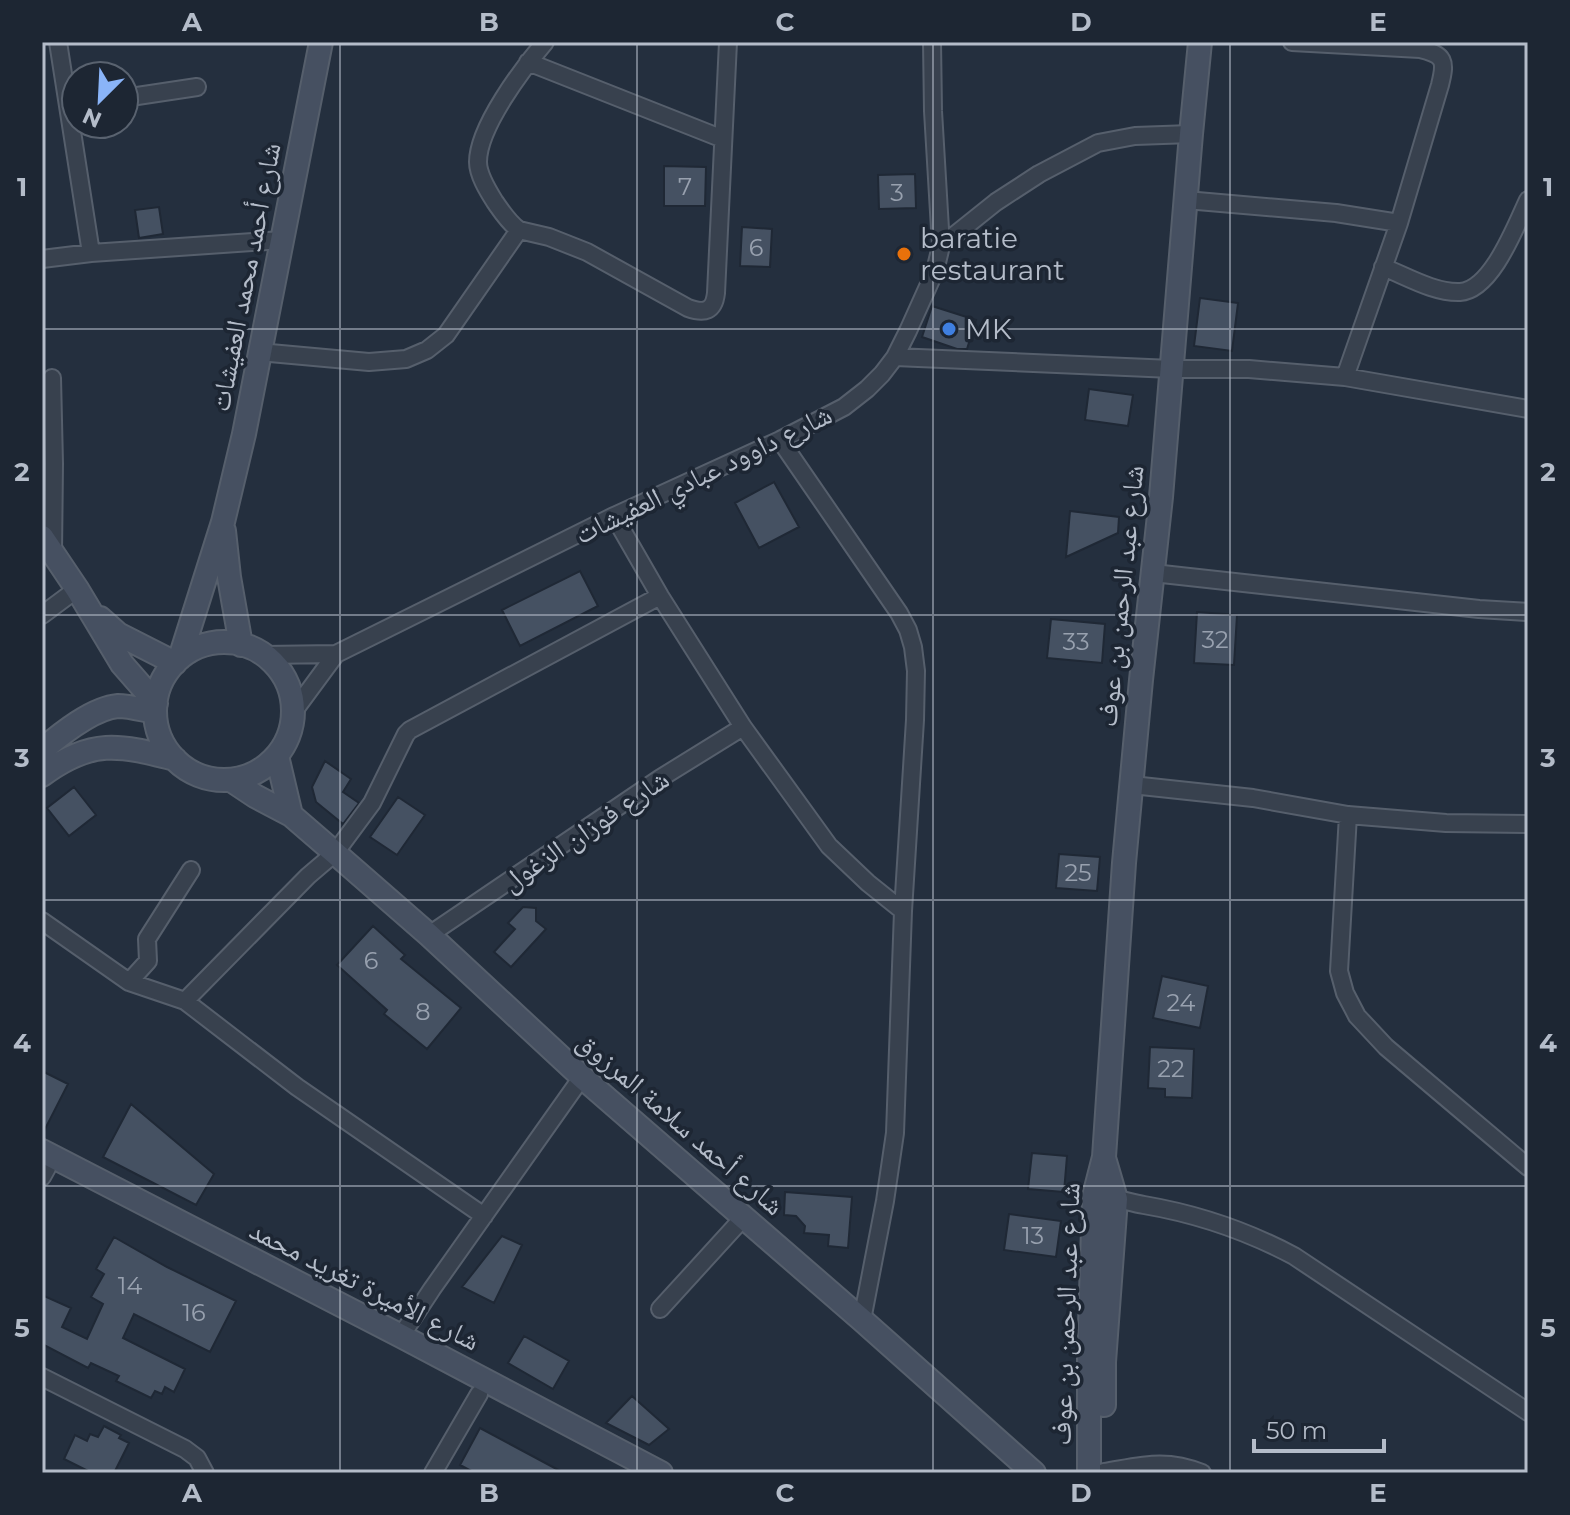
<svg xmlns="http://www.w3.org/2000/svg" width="1570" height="1515" viewBox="0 0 1570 1515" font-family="Montserrat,'Noto Naskh Arabic',sans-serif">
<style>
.building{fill:#455162;stroke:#1f2835;stroke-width:2}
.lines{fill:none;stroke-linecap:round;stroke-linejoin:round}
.street-casing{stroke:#565f6c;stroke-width:20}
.secondary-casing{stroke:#565f6c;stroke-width:26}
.street{stroke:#38414e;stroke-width:16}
.secondary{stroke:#465061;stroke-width:22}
.grid{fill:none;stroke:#b4bcc9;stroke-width:2;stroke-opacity:0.55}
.food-dot{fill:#e8710a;stroke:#1d2633;stroke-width:3}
.shop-dot{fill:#3f7fe0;stroke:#1d2633;stroke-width:3}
.labels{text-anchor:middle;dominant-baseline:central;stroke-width:7;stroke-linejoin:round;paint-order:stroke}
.number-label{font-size:24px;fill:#98a1af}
.poi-label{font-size:28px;fill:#b4bcc9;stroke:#1d2633;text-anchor:start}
.street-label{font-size:28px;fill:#b4bcc9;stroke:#1d2633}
.neatline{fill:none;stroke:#b4bcc9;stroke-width:3}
.grid-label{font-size:26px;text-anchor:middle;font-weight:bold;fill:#b4bcc9}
</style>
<rect width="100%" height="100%" fill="#242f3e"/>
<path class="building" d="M 664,166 L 706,167 L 705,206 L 664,206 Z
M 915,174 L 916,208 L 879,209 L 878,175 Z
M 159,207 L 163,234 L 139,238 L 135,210 Z
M 742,227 L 772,229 L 770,267 L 740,266 Z
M 1200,298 L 1238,303 L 1232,351 L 1194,346 Z
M 932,306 L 976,320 L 967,349 L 957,349 L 922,337 Z
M 1089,389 L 1133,395 L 1128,426 L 1085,420 Z
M 774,482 L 799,527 L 759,548 L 735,503 Z
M 1070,511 L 1119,517 L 1118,533 L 1066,557 Z
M 580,571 L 598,606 L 520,646 L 502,610 Z
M 1197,612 L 1237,615 L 1234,665 L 1194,663 Z
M 1051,619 L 1105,624 L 1102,663 L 1047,658 Z
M 325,761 L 351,779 L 343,792 L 359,803 L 343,824 L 316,802 L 312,787 Z
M 74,787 L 96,815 L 69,836 L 47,808 Z
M 398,797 L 425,815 L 397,855 L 370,837 Z
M 1059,854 L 1100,857 L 1097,891 L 1056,888 Z
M 523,907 L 536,908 L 536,921 L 546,929 L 511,967 L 494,952 L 515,929 L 508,923 Z
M 373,926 L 405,955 L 401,959 L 461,1008 L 427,1049 L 384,1014 L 387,1010 L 337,965 Z
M 1162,976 L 1208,986 L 1200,1028 L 1153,1018 Z
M 1150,1047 L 1194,1049 L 1192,1098 L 1165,1097 L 1165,1089 L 1148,1088 Z
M 42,1071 L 68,1084 L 42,1135 Z
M 131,1104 L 214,1174 L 196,1205 L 103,1157 Z
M 1032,1153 L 1067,1156 L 1064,1192 L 1028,1189 Z
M 785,1192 L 852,1197 L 848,1248 L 828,1246 L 829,1235 L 804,1233 L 805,1226 L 796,1216 L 784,1215 Z
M 1009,1214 L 1061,1221 L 1056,1257 L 1004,1250 Z
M 502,1236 L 522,1245 L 494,1303 L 462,1287 Z
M 114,1237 L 167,1267 L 236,1301 L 210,1352 L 134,1314 L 123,1338 L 185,1369 L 174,1392 L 165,1387 L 162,1394 L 155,1391 L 151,1398 L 116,1381 L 119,1376 L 91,1363 L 88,1368 L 42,1344 L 42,1295 L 71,1308 L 62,1327 L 87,1339 L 103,1304 L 91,1297 L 104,1274 L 96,1269 Z
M 524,1336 L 569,1361 L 553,1389 L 508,1363 Z
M 632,1396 L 669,1429 L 649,1445 L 606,1423 Z
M 104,1426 L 121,1435 L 119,1438 L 129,1443 L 114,1473 L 92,1473 L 64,1459 L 75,1435 L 87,1441 L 90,1434 L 98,1437 Z
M 480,1428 L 564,1473 L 475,1473 L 460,1465 Z"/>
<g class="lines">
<defs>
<path id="street" d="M 58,42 L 91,253
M 1292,42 L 1420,49 C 1445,55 1446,61 1440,85 L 1399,223
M 528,62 L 723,139
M 124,98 L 197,87
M 1186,200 L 1336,213 L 1399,223 L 1345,377
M 519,230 L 549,237 L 587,252 L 688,308 C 705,314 714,311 716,293 L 728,42
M 941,246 L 996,202 L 1039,174 L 1098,143 L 1135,136 L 1191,134
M 42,259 L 91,253 L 282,240
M 1383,267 C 1406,276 1434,293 1460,292 C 1492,290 1516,225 1528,200
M 259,352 L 369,362 L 406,359 L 427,350 L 446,335 L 519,230 C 509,223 502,212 495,202 C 488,191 478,175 478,162 C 478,127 523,68 545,42
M 895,357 L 1172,369 L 1249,369 L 1345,377 L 1528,409
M 52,378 L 54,464 L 53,553
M 780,440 L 899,613 L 908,630 L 913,647 L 916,671 L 915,720 L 903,911 L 895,1133 L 885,1201 L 862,1320
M 614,516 L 660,596 L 743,727 L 829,846 L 868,883 L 903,911
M 1153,573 L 1479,609 L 1528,612
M 42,615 L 77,589
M 264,655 L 336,654
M 294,711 L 336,654 L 614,516 L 780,440 L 844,407 L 867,389 L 882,374 L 895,357 L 908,331 L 935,271 L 941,246 L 933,111 L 932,42
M 1132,785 L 1253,798 L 1348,815 L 1446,823 L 1528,824
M 1348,815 L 1339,971 L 1345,993 L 1357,1016 L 1386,1047 L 1528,1167
M 42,921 L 129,982 L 185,1001 L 297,1087 L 484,1216
M 429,935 L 659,779 L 743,727
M 129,982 L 148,961 L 147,939 L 191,870
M 185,1001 L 308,876 L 335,853 L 372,803 L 406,734 L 410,730 L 660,596
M 42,1177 L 47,1168
M 1107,1197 C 1120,1199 1132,1203 1144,1205 C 1197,1214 1247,1231 1294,1256 L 1528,1412
M 660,1309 L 743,1218
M 401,1336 L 432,1289 L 582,1077
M 42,1377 L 185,1449 L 197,1458 L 205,1473
M 1104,1472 C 1141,1466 1165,1458 1202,1473
M 433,1473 L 479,1394"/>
<path id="secondary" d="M 224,531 L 229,577 L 241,645
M 42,537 L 77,589 L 122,664 L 156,703
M 100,618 L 118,634 L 175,663
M155 711a69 69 0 1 1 138 0a69 69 0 1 1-138 0Z
M 180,658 L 223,522 L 244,434 L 321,42
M 42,750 C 61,734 93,708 118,706 C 130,706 143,710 155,712
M 277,756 L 291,815
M 42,775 C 92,738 119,745 175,759
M 231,780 L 255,796 L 291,815 L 335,853 L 429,935 L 582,1077 L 862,1320 L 1034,1473
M 42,1151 L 401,1336 L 661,1473
M 1104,1405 L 1104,1362 L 1116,1199 L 1104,1158
M 1089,1473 L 1089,1359 L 1094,1196 L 1104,1157 L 1124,863 L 1141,680 L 1161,497 L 1191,134 L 1200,42"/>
</defs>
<use href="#street" class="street-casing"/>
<use href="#secondary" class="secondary-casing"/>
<use href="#street" class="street"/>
<use href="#secondary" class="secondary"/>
</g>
<path class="grid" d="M 340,42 L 340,1473M 637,42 L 637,1473M 933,42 L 933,1473M 1230,42 L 1230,1473M 42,329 L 1528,329M 42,615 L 1528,615M 42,900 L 1528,900M 42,1186 L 1528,1186"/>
<circle class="food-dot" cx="904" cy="254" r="8"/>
<circle class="shop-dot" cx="949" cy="329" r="8"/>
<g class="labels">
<g class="number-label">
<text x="685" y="186">7</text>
<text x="897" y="192">3</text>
<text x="756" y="247">6</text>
<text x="1215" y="639">32</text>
<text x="1076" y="641">33</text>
<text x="1078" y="872">25</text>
<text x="371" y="960">6</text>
<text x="1181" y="1002">24</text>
<text x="423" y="1011">8</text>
<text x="1171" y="1068">22</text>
<text x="1033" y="1235">13</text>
<text x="130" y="1285">14</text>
<text x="194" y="1312">16</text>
</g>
<g class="poi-label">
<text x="920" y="238">baratie<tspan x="920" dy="32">restaurant</tspan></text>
<text x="965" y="329">MK</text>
</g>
<g class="street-label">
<text transform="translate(245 277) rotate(-79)">شارع أحمد محمد العفيشات</text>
<text transform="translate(703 474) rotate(-26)">شارع داوود عبادي العفيشات</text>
<text transform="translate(1120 596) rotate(-84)">شارع عبد الرحمن بن عوف</text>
<text transform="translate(585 830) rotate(-34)">شارع فوزان الزغول</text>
<text transform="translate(681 1123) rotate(41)">شارع أحمد سلامة المرزوق</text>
<text transform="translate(365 1285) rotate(27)">شارع الأميرة تغريد محمد</text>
<text transform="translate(1065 1314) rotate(-88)">شارع عبد الرحمن بن عوف</text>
</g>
</g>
<rect width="1570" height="1515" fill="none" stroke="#1d2633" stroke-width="88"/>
<g transform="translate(100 100) rotate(204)"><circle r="38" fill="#1d2633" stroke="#59626f" stroke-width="2"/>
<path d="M0-6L14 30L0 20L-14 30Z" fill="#8ab4f8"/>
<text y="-12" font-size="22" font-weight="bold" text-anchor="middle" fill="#b4bcc9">N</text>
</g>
<path d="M1254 1439v12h130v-12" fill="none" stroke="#b4bcc9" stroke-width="4"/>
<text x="1266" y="1439" font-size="24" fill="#b4bcc9" stroke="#1d2633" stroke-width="6" paint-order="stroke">50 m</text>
<rect x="44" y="44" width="1482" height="1427" class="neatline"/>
<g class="grid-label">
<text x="192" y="31">A</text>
<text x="489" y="31">B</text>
<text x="785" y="31">C</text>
<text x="1081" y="31">D</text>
<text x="1378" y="31">E</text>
<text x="22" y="196">1</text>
<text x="1548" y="196">1</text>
<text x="22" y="481">2</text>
<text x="1548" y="481">2</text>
<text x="22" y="767">3</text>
<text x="1548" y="767">3</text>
<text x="22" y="1052">4</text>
<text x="1548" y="1052">4</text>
<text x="22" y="1337">5</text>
<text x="1548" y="1337">5</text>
<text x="192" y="1502">A</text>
<text x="489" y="1502">B</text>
<text x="785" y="1502">C</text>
<text x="1081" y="1502">D</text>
<text x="1378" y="1502">E</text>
</g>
</svg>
